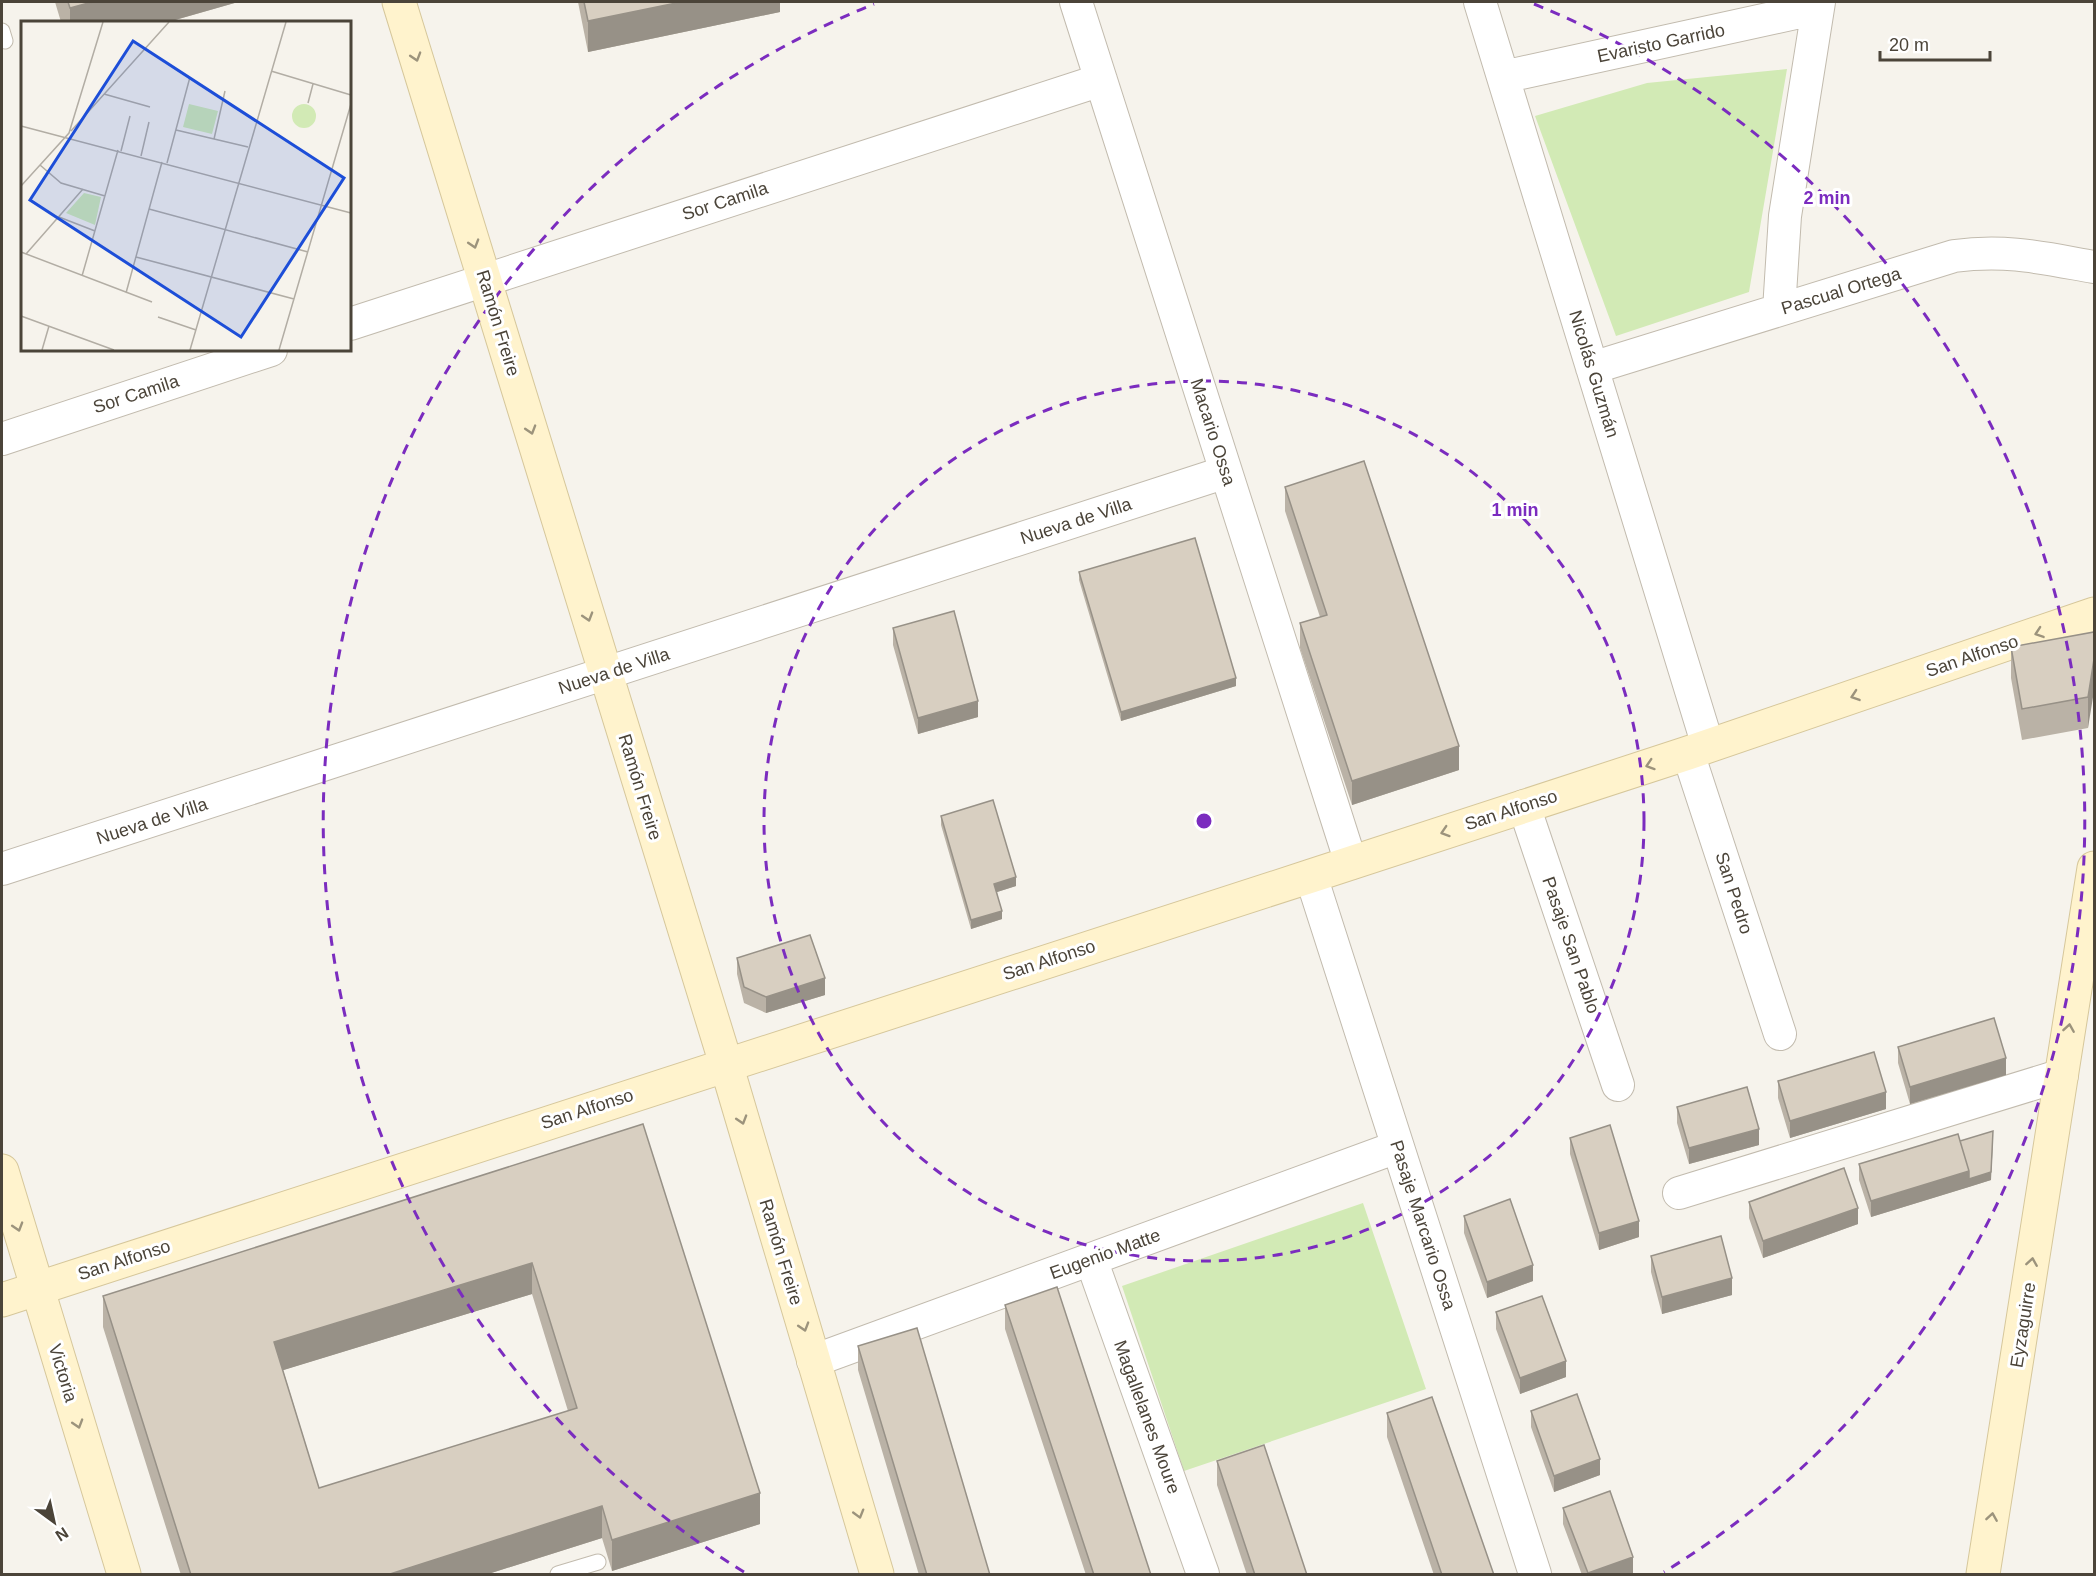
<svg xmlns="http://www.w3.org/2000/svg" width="2096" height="1576" viewBox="0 0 2096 1576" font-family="Helvetica,sans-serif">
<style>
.green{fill:#d2eab5}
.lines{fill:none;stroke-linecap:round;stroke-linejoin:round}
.lane-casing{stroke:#c2bbae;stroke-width:17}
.street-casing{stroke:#c2bbae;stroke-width:34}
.secondary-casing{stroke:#d6c79b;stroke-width:35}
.lane{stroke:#fff;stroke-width:15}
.street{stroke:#fff;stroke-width:32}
.secondary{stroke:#fff3cd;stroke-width:33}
.wall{fill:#bab2a6;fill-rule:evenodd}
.shaded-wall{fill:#979187}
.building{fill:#d8cfc1;stroke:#979187;stroke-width:1.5;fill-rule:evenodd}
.oneway{stroke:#9c937c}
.ring{fill:none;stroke:#7b2cbf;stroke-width:3;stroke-dasharray:10 8}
.labels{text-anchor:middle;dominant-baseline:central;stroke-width:6;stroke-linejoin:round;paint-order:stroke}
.street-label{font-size:18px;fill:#4b4439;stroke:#fff}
.inset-road{fill:none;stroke:#b2ada4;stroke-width:1.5}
.view{fill:#1d4ed8;fill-opacity:0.15;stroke:#1d4ed8;stroke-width:3}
.inset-edge{fill:none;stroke:#4b4439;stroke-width:3}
.centre{fill:#7b2cbf;stroke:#fff;stroke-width:3}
.ring-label{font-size:18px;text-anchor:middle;font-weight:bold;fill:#7b2cbf;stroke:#fff;stroke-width:6;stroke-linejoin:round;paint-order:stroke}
</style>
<rect width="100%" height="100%" fill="#f6f3ec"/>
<path class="green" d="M 1787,69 L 1749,292 L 1616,336 L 1535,116 L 1647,83 Z
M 1363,1203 L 1426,1389 L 1184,1471 L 1122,1286 Z"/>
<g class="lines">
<defs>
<path id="lane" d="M 2,31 L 5,41
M 558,1574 L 598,1562"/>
<path id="street" d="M 1076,2 L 1351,863
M 1480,2 L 1708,746
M 1503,77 L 1818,8
M 1779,310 L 1785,216 L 1819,2
M 350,324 L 1101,80
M 1592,368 L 1954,256 C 2007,249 2043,258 2094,267
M 2,439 L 271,350
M 1688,753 L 1780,1034
M 1524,806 L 1618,1085
M 2,869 L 1226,472
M 1311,876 L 1535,1574
M 1679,1193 L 2062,1075
M 1091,1259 L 1203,1574
M 813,1361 L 1397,1147"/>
<path id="secondary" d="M 399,2 L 726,1064 L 877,1574
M 2,1171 L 124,1574
M 2,1300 L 1311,876 L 1688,753 L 2094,614
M 1983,1574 L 2094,868"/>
</defs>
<use href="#lane" class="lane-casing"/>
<use href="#street" class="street-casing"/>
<use href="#secondary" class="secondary-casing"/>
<use href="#lane" class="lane"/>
<use href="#street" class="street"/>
<use href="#secondary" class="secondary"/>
</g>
<path class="wall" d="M 55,2 L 238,2 L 168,22 L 61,22 Z
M 578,2 L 780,2 L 780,12 L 588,52 Z
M 1285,487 L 1459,770 L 1352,805 L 1300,648 L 1300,623 L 1320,617 L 1285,511 Z
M 1079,572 L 1236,686 L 1121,721 L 1079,580 Z
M 893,628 L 978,717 L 918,734 L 893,645 Z
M 2094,632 L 2088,728 L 2022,740 L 2011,678 L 2011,647 Z
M 941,816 L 1016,886 L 997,892 L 1002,919 L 971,929 L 941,825 Z
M 737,958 L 825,995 L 766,1013 L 744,1003 L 737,974 Z
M 1898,1047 L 2006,1075 L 1910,1104 L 1898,1063 Z
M 1778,1081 L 1886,1109 L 1790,1138 L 1778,1098 Z
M 1677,1107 L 1759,1145 L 1689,1164 L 1677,1123 Z
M 643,1124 L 760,1524 L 612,1571 L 602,1538 L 485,1575 L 181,1575 L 103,1327 L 103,1296 ZM 532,1294 L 568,1411 L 319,1488 L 283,1370 Z
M 1570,1138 L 1639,1237 L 1599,1250 L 1570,1154 Z
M 1960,1141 L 1991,1180 L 1871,1217 L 1859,1180 L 1859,1164 Z
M 1749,1202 L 1858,1224 L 1763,1258 L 1749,1218 Z
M 1464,1216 L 1533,1281 L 1487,1298 L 1464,1233 Z
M 1651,1256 L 1732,1295 L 1662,1314 L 1651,1272 Z
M 1005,1305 L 1151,1575 L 1086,1575 L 1005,1329 Z
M 1496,1312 L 1566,1377 L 1520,1394 L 1496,1329 Z
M 858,1346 L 990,1575 L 919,1575 L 858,1370 Z
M 1531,1411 L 1600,1475 L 1554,1492 L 1531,1427 Z
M 1387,1413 L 1494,1575 L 1434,1575 L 1387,1437 Z
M 1217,1461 L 1307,1575 L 1247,1575 L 1217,1485 Z
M 1563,1508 L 1633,1573 L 1629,1575 L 1582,1575 L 1563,1524 Z"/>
<path class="shaded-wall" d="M 92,2 L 238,2 L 168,22 L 70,22 L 70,8 Z
M 681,2 L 780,2 L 780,12 L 588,52 L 588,21 Z
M 2094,659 L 2094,691 L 2088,728 L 2088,697 Z
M 1236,678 L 1236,686 L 1121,721 L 1121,712 Z
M 978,701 L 978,717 L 918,734 L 918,718 Z
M 1459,746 L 1459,770 L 1352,805 L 1352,781 Z
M 1016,877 L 1016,886 L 994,893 L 994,884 Z
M 1002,911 L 1002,919 L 971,929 L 971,920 Z
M 825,978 L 825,995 L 766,1013 L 766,997 Z
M 2006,1058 L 2006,1075 L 1910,1104 L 1910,1087 Z
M 1886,1092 L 1886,1109 L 1790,1138 L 1790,1121 Z
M 1759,1129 L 1759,1145 L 1689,1164 L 1689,1148 Z
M 1993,1140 L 1991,1180 L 1969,1187 L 1969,1179 Z
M 1969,1171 L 1969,1187 L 1871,1217 L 1871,1201 Z
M 1858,1208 L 1858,1224 L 1763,1258 L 1763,1241 Z
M 1639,1221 L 1639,1237 L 1599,1250 L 1599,1233 Z
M 532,1263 L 532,1294 L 274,1373 L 274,1342 Z
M 1533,1265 L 1533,1281 L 1487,1298 L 1487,1282 Z
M 1732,1278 L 1732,1295 L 1662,1314 L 1662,1297 Z
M 1566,1361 L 1566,1377 L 1520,1394 L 1520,1378 Z
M 1600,1459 L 1600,1475 L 1554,1492 L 1554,1476 Z
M 760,1493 L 760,1524 L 612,1571 L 612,1540 Z
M 602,1506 L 602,1538 L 485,1575 L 387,1575 Z
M 1633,1557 L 1633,1573 L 1629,1575 L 1588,1575 L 1588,1573 Z"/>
<path class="building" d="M 68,2 L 92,2 L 70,8 Z
M 584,2 L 681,2 L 588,21 Z
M 1364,461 L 1459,746 L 1352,781 L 1300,623 L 1327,615 L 1285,487 Z
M 1195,538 L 1236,678 L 1121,712 L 1079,572 Z
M 954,611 L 978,701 L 918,718 L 893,628 Z
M 2094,632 L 2094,659 L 2088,697 L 2022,709 L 2011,647 Z
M 993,800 L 1016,877 L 994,884 L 1002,911 L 971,920 L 941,816 Z
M 810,935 L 825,978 L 766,997 L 744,987 L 737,958 Z
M 1994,1018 L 2006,1058 L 1910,1087 L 1898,1047 Z
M 1874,1052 L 1886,1092 L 1790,1121 L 1778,1081 Z
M 1747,1087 L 1759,1129 L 1689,1148 L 1677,1107 Z
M 643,1124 L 760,1493 L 612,1540 L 602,1506 L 387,1575 L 191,1575 L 103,1296 ZM 532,1263 L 577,1408 L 319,1488 L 274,1342 Z
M 1610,1125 L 1639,1221 L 1599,1233 L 1570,1138 Z
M 1993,1131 L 1991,1172 L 1969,1179 L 1969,1171 L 1960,1141 Z
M 1958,1134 L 1969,1171 L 1871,1201 L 1859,1164 Z
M 1844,1168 L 1858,1208 L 1763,1241 L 1749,1202 Z
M 1510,1199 L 1533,1265 L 1487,1282 L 1464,1216 Z
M 1721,1236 L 1732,1278 L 1662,1297 L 1651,1256 Z
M 1057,1287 L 1151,1575 L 1094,1575 L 1005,1305 Z
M 1542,1296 L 1566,1361 L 1520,1378 L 1496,1312 Z
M 917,1328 L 990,1575 L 927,1575 L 858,1346 Z
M 1577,1394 L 1600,1459 L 1554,1476 L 1531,1411 Z
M 1432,1397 L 1494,1575 L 1442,1575 L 1387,1413 Z
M 1264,1445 L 1307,1575 L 1255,1575 L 1217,1461 Z
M 1610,1491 L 1633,1557 L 1588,1573 L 1563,1508 Z"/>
<defs><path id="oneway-chevron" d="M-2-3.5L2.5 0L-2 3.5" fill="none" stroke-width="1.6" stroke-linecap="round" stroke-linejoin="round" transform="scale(1.5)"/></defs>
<g class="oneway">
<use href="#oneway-chevron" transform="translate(416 57) rotate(73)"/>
<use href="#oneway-chevron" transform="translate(474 244) rotate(73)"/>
<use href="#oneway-chevron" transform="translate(531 430) rotate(73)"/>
<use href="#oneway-chevron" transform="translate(588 617) rotate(73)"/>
<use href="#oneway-chevron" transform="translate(2039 633) rotate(161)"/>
<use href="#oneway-chevron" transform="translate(1855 696) rotate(161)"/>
<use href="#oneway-chevron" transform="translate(1650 765) rotate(162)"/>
<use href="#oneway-chevron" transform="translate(1445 832) rotate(162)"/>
<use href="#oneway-chevron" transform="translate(2069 1028) rotate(-81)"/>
<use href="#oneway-chevron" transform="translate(742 1120) rotate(73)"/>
<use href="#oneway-chevron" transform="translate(18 1227) rotate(73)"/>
<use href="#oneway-chevron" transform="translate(2032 1262) rotate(-81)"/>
<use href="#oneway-chevron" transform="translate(804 1327) rotate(73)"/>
<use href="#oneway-chevron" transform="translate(78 1424) rotate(73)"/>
<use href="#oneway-chevron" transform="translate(859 1514) rotate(74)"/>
<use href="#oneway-chevron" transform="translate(1992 1517) rotate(-81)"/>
</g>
<g class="ring">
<circle cx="1204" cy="821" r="440"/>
<path d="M744 1572A881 881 0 0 1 874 4M1534 4A881 881 0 0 1 1664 1572"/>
</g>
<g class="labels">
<g class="street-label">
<text transform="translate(1661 43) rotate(-12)">Evaristo Garrido</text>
<text transform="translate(725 201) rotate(-18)">Sor Camila</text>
<text transform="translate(1841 291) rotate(-17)">Pascual Ortega</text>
<text transform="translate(498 323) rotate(73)">Ramón Freire</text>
<text transform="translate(1594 374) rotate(73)">Nicolás Guzmán</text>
<text transform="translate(136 394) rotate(-18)">Sor Camila</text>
<text transform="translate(1213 432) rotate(72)">Macario Ossa</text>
<text transform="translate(1076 521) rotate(-18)">Nueva de Villa</text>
<text transform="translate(1972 656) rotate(-19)">San Alfonso</text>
<text transform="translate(614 671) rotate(-18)">Nueva de Villa</text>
<text transform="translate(640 787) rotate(73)">Ramón Freire</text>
<text transform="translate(1511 810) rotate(-18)">San Alfonso</text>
<text transform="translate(152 821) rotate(-18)">Nueva de Villa</text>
<text transform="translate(1734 893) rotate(72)">San Pedro</text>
<text transform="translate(1571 945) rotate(71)">Pasaje San Pablo</text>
<text transform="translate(1049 960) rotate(-18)">San Alfonso</text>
<text transform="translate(587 1109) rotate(-18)">San Alfonso</text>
<text transform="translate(1423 1225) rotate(72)">Pasaje Marcario Ossa</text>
<text transform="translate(781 1252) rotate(73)">Ramón Freire</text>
<text transform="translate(1105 1254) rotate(-20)">Eugenio Matte</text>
<text transform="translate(124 1260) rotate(-18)">San Alfonso</text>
<text transform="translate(2023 1325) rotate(-81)">Eyzaguirre</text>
<text transform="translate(63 1373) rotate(73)">Victoria</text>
<text transform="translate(1147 1417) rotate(70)">Magallelanes Moure</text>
</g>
</g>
<g transform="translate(21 21)">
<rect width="330" height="330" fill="#f6f3ec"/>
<path d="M 168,83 L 197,90 L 191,113 L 162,106 ZM271 95a12 12 0 1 1 24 0a12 12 0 1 1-24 0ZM 63,172 L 80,176 L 74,204 L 45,192 Z" fill="#d2eab5"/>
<path class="inset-road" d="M 250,50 L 330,74M 83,73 L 129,86M 287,82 L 292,63M 0,105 L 330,192M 155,109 L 227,126M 50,110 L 148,1M 193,118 L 204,70M 100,130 L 109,95M 120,135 L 128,101M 146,142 L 169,56M 19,144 L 40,162 L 84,175M 0,165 L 48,112 L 82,1M 128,188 L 287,231M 38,196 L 74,210M 0,231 L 131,281M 5,233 L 62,168M 115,236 L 273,278M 61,255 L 97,129M 105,272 L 141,141M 0,295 L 93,329M 137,296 L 175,309M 21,329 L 28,305M 169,329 L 265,1M 258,329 L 330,83"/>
<path class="view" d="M 112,20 L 323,157 L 220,316 L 9,179 Z"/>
<rect width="330" height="330" class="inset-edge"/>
</g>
<circle cx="1204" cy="821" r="9" class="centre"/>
<g class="ring-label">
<text x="1827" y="204">2 min</text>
<text x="1515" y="516">1 min</text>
</g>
<rect width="2096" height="1576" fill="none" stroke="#4b4439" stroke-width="6"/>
<g transform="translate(54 1522) rotate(147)" stroke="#ffffff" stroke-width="4.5" paint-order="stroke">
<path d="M0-4.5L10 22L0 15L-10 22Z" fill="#4b4439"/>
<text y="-9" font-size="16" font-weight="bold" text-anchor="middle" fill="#4b4439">N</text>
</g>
<path d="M1880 51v9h110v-9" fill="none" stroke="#4b4439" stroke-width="3"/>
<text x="1889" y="51" font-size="18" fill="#4b4439" stroke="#ffffff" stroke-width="4.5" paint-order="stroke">20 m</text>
</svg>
